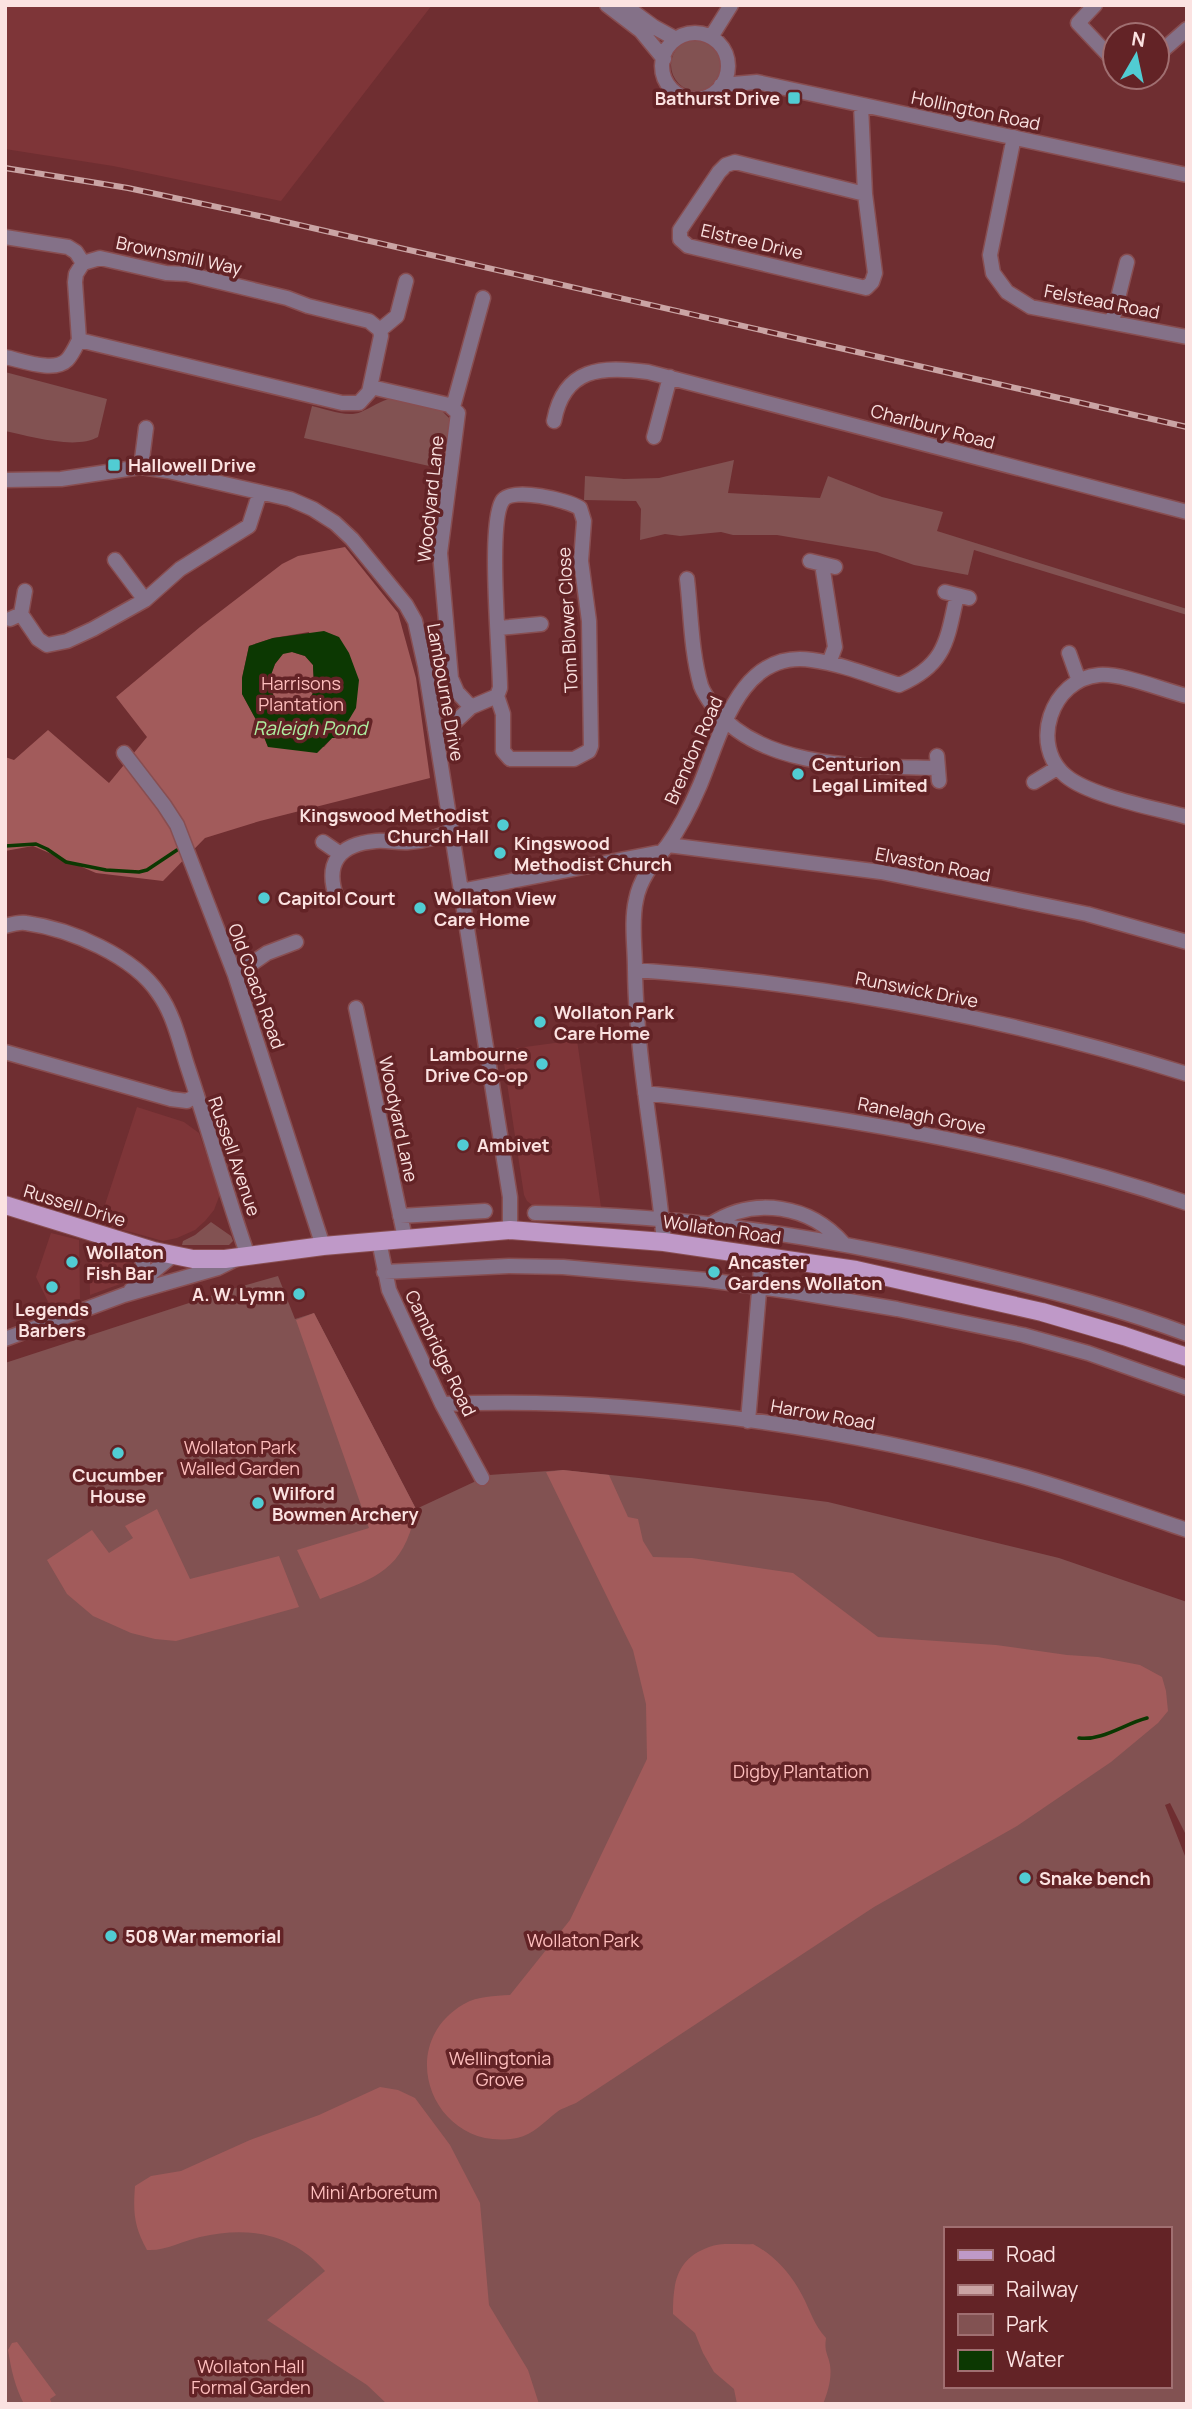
<svg xmlns="http://www.w3.org/2000/svg" width="1192" height="2409" viewBox="0 0 1192 2409" font-family="Manrope,sans-serif">
<style>
.built{fill:#7e3538}
.green{fill:#825252;fill-rule:evenodd}
.forest{fill:#a25b5b;fill-rule:evenodd}
.water{fill:#0c3802;fill-rule:evenodd}
.lines{fill:none;stroke-linecap:round;stroke-linejoin:round}
.stream{stroke:#0c3802;stroke-width:3.5}
.minor-casing{stroke:#884e51;stroke-width:17}
.major-casing{stroke:#884e51;stroke-width:20}
.minor{stroke:#847188;stroke-width:14}
.major{stroke:#bf99c8;stroke-width:18}
.rail-casing{stroke:#caa4a4;stroke-width:6}
.rail{stroke:#632326;stroke-width:3.5;stroke-dasharray:10;stroke-linecap:butt}
.poi-dot{fill:#51ccd3;stroke:#632326;stroke-width:2.5}
.labels{text-anchor:middle;dominant-baseline:central;stroke-width:7;stroke-linejoin:round;paint-order:stroke}
.poi-label{font-size:18px;font-weight:bold;fill:#fbe2e1;stroke:#632326;text-anchor:start}
.street-label{font-size:18px;fill:#fbe2e1;stroke:#632326}
.park-label{font-size:18px;fill:#febebd;stroke:#632326}
.water-label{font-size:19px;font-style:italic;fill:#aeefa0;stroke:#632326}
</style>
<rect width="100%" height="100%" fill="#6f2e31"/>
<path class="built" d="M 5,5 L 432,5 L 281,201 L 113,166 L 5,149 Z
M 577,1040 L 601,1207 L 532,1205 L 527,1201 L 524,1195 L 502,1050 Z
M 137,1107 L 184,1122 L 199,1133 L 220,1194 L 214,1210 L 205,1221 L 195,1230 L 177,1238 L 163,1241 L 99,1223 Z
M 51,1233 L 79,1240 L 80,1299 L 52,1310 L 36,1277 Z
M 89,1246 L 131,1260 L 134,1268 L 131,1280 L 90,1295 Z"/>
<path class="green" d="M671 65a26 26 0 1 1 52 0a26 26 0 1 1-52 0Z
M 5,372 L 107,399 L 98,437 C 75,450 30,436 5,431 Z
M 392,398 L 442,411 L 454,423 L 447,470 L 304,438 L 312,406 C 326,409 347,418 361,412 C 372,407 380,401 392,398 Z
M 734,460 L 728,493 L 820,498 L 828,476 L 882,497 L 943,512 L 937,531 L 1187,609 L 1187,615 L 974,550 L 968,575 L 914,565 L 877,552 L 777,535 L 733,535 L 721,532 L 680,536 L 665,534 L 640,540 L 641,509 L 636,501 L 584,500 L 585,476 L 624,479 L 659,478 Z
M 211,1222 L 231,1236 L 233,1241 L 229,1245 L 182,1245 L 183,1241 L 195,1235 Z
M 278,1276 L 295,1319 L 314,1313 L 416,1509 L 489,1475 L 563,1470 L 639,1478 L 828,1502 L 1059,1558 L 1187,1602 L 1187,1837 L 1170,1803 L 1165,1805 L 1187,1861 L 1187,2404 L 5,2404 L 5,1363 L 232,1289 ZM 945,2229 L 1169,2229 L 1169,2386 L 945,2386 Z"/>
<path class="forest" d="M 345,547 L 398,613 L 416,678 L 430,778 L 260,821 L 205,838 L 163,881 L 96,873 L 33,846 L 5,851 L 5,757 L 14,760 L 48,730 L 109,783 L 147,737 L 116,697 L 200,627 L 282,564 L 298,556 ZM 309,632 L 332,738 L 324,747 L 268,747 L 260,727 L 242,694 L 242,678 L 249,646 L 273,638 Z
M 292,652 L 305,656 L 313,665 C 313,674 315,687 312,694 C 308,704 294,714 283,707 C 275,703 272,691 268,683 L 275,664 L 283,653 Z
M 314,1313 L 416,1509 C 404,1573 374,1578 320,1599 L 297,1550 L 369,1528 L 296,1320 Z
M 563,1470 L 609,1475 L 628,1517 L 638,1519 L 643,1541 L 653,1557 L 692,1558 L 793,1573 L 878,1637 L 996,1645 L 1067,1655 L 1098,1657 L 1140,1665 L 1162,1677 L 1166,1691 L 1168,1711 L 1158,1723 L 1111,1762 L 1017,1826 L 874,1907 L 576,2103 C 570,2106 562,2108 557,2112 C 544,2122 534,2134 517,2138 C 435,2154 391,2046 464,2004 C 478,1996 494,1996 510,1995 L 570,1920 L 647,1759 L 646,1704 L 633,1650 L 546,1472 Z
M 157,1509 L 190,1579 L 279,1556 L 299,1607 L 176,1641 L 155,1639 L 131,1633 L 93,1616 L 67,1594 L 47,1560 L 92,1530 L 109,1553 L 133,1538 L 125,1526 Z
M 380,2087 L 398,2090 L 415,2098 L 450,2145 L 480,2203 L 489,2305 L 528,2370 L 539,2404 L 387,2404 L 367,2385 L 267,2320 L 325,2271 C 291,2233 249,2226 200,2237 C 182,2241 166,2251 147,2250 C 134,2226 133,2213 135,2186 L 151,2176 L 181,2171 L 250,2140 L 319,2115 Z
M 753,2244 C 774,2255 791,2274 802,2295 C 810,2310 814,2325 826,2338 C 824,2353 828,2353 830,2365 C 832,2378 828,2392 823,2404 L 737,2404 L 734,2389 L 714,2372 L 703,2353 L 695,2333 L 673,2314 C 673,2283 676,2259 709,2247 C 721,2242 740,2245 753,2244 Z
M 17,2342 L 56,2395 L 50,2399 L 52,2404 L 24,2404 C 15,2387 11,2369 8,2350 L 12,2343 Z"/>
<path class="water" d="M 324,631 L 339,637 L 349,653 L 359,680 L 356,708 L 338,738 L 332,738 L 317,753 L 268,747 L 260,727 L 242,694 L 242,678 L 249,646 L 273,638 ZM 292,652 L 305,656 L 313,665 C 313,673 315,685 313,693 C 309,704 293,715 282,706 C 275,701 271,690 268,683 L 275,664 L 283,654 Z"/>
<g class="lines">
<path class="stream" d="M 5,846 L 36,844 L 47,849 L 66,862 L 106,870 L 139,872 L 147,870 L 177,850
M 1079,1738 C 1102,1741 1124,1724 1147,1718"/>
<defs>
<path id="minor" d="M 607,5 L 641,31 L 664,59
M 624,5 L 654,27 L 676,39
M 1095,5 L 1078,23 L 1115,62
M662 66a33 33 0 1 1 66 0a33 33 0 1 1-66 0Z
M 711,37 L 731,5
M 1157,53 L 1163,50 L 1187,29
M 721,85 L 757,82 L 1187,175
M 861,105 L 865,194 L 875,273 L 872,282 L 866,288 L 688,246 L 680,239 L 680,230 L 719,172 L 726,165 L 735,162 L 865,194
M 1014,137 L 990,255 L 993,273 L 1007,292 L 1031,307 L 1187,337
M 5,237 L 68,247 L 76,252 L 83,263
M 100,258 L 166,273 L 187,274 L 287,298 L 308,306 L 369,321 L 380,330 L 381,336 L 369,392 L 359,403 L 342,403 L 79,340 L 75,282 L 76,274 L 83,263 Z
M 1112,322 L 1127,262
M 380,330 L 397,316 L 406,281
M 5,357 C 21,360 54,373 67,360 C 72,355 76,346 79,340
M 371,387 L 449,405 L 458,413 L 440,553 L 451,678 L 457,692 L 471,707 L 456,721 L 435,729
M 453,407 L 483,298
M 554,421 C 564,367 602,366 648,372 L 1187,512
M 654,437 L 670,377
M 141,467 L 146,428
M 5,480 L 61,479 L 141,467 L 168,471 L 290,499 L 313,509 L 335,523 L 352,539 L 406,605 L 415,621 L 425,666 L 510,1197 L 510,1230
M 115,560 L 145,600
M 810,561 L 835,567
M 822,564 L 835,647 L 829,663
M 687,579 C 691,613 691,652 701,686 C 704,694 710,702 715,709 C 763,770 866,766 937,768
M 945,592 L 969,598
M 21,614 L 38,639 L 47,645 L 67,641 L 93,629 L 145,600 L 180,569 L 249,526 L 260,492
M 10,619 L 21,614 L 25,591
M 499,628 L 541,624
M 1069,653 L 1079,681
M 1187,696 C 1163,690 1122,673 1099,675 C 1051,679 1029,746 1066,776 C 1090,796 1155,808 1187,817
M 471,707 L 497,696 L 500,688 C 500,654 487,521 503,500 C 514,487 567,500 580,508 L 584,521 L 581,561 L 589,621 L 591,746 L 589,751 L 574,759 L 510,759 L 503,751 L 503,714 L 497,696
M 124,753 L 164,805 L 177,825 L 235,975 L 323,1246
M 937,756 L 939,781
M 1034,782 L 1057,768
M 323,842 L 339,853
M 668,845 L 881,872 L 1087,914 L 1187,942
M 460,891 L 661,852
M 337,899 C 324,863 339,844 376,841 C 387,840 398,843 409,842 C 424,841 438,838 450,831
M 5,926 C 12,924 20,922 26,923 C 70,929 134,956 159,994 C 174,1015 180,1044 188,1068 C 209,1130 226,1194 248,1256
M 635,970 C 821,983 1008,1018 1187,1074
M 235,975 L 267,953 L 296,942
M 356,1008 L 405,1238
M 5,1052 L 171,1099 L 187,1101 L 197,1095
M 645,1093 C 828,1114 1011,1143 1187,1203
M 535,1213 C 689,1214 843,1240 993,1277 C 1058,1293 1123,1310 1187,1334
M 400,1216 L 485,1211
M 711,1224 C 755,1196 810,1205 844,1244
M 379,1241 L 389,1290 L 442,1404 L 482,1478
M 664,1242 C 656,1151 636,1061 635,969 C 635,946 631,922 636,900 C 640,878 654,862 667,846 C 680,828 691,806 700,785 C 721,735 739,649 812,660 C 842,664 871,676 899,685 C 946,665 947,640 957,595
M 133,1245 C 143,1258 147,1267 141,1283
M 384,1272 L 509,1266 L 563,1267 L 707,1280 L 795,1292 L 897,1309 L 1023,1335 L 1088,1353 L 1187,1388
M 131,1290 L 172,1256
M 5,1339 L 124,1295 L 218,1268 L 236,1259
M 442,1404 C 634,1396 840,1426 1025,1477 C 1080,1493 1133,1512 1187,1530
M 748,1421 L 762,1256"/>
<path id="major" d="M 5,1205 L 154,1251 L 193,1259 L 225,1259 L 323,1246 L 510,1230 L 664,1242 L 856,1270 L 1042,1312 L 1124,1336 L 1187,1357"/>
</defs>
<use href="#minor" class="minor-casing"/>
<use href="#major" class="major-casing"/>
<use href="#minor" class="minor"/>
<use href="#major" class="major"/>
<defs>
<path id="rail" d="M 5,168 L 128,188 L 264,217 L 1187,427"/>
</defs>
<use href="#rail" class="rail-casing"/>
<use href="#rail" class="rail"/>
</g>
<g class="poi-dot">
<rect x="787" y="91" width="14" height="14" rx="3.5"/>
<rect x="107" y="458" width="14" height="14" rx="3.5"/>
<circle cx="798" cy="774" r="7"/>
<circle cx="503" cy="825" r="7"/>
<circle cx="500" cy="853" r="7"/>
<circle cx="264" cy="898" r="7"/>
<circle cx="420" cy="908" r="7"/>
<circle cx="540" cy="1022" r="7"/>
<circle cx="542" cy="1064" r="7"/>
<circle cx="463" cy="1145" r="7"/>
<circle cx="72" cy="1262" r="7"/>
<circle cx="714" cy="1272" r="7"/>
<circle cx="52" cy="1287" r="7"/>
<circle cx="299" cy="1294" r="7"/>
<circle cx="118" cy="1453" r="7"/>
<circle cx="258" cy="1503" r="7"/>
<circle cx="1025" cy="1878" r="7"/>
<circle cx="111" cy="1936" r="7"/>
</g>
<g class="labels">
<g class="poi-label">
<text x="780" y="98" text-anchor="end">Bathurst Drive</text>
<text x="128" y="465">Hallowell Drive</text>
<text x="812" y="764">Centurion<tspan x="812" dy="21">Legal Limited</tspan></text>
<text x="489" y="815" text-anchor="end">Kingswood Methodist<tspan x="489" dy="21">Church Hall</tspan></text>
<text x="514" y="843">Kingswood<tspan x="514" dy="21">Methodist Church</tspan></text>
<text x="278" y="898">Capitol Court</text>
<text x="434" y="898">Wollaton View<tspan x="434" dy="21">Care Home</tspan></text>
<text x="554" y="1012">Wollaton Park<tspan x="554" dy="21">Care Home</tspan></text>
<text x="528" y="1054" text-anchor="end">Lambourne<tspan x="528" dy="21">Drive Co-op</tspan></text>
<text x="477" y="1145">Ambivet</text>
<text x="86" y="1252">Wollaton<tspan x="86" dy="21">Fish Bar</tspan></text>
<text x="728" y="1262">Ancaster<tspan x="728" dy="21">Gardens Wollaton</tspan></text>
<text x="285" y="1294" text-anchor="end">A. W. Lymn</text>
<text x="52" y="1309" text-anchor="middle">Legends<tspan x="52" dy="21">Barbers</tspan></text>
<text x="118" y="1475" text-anchor="middle">Cucumber<tspan x="118" dy="21">House</tspan></text>
<text x="272" y="1493">Wilford<tspan x="272" dy="21">Bowmen Archery</tspan></text>
<text x="1039" y="1878">Snake bench</text>
<text x="125" y="1936">508 War memorial</text>
</g>
<g class="street-label">
<text transform="translate(976 110) rotate(12)">Hollington Road</text>
<text transform="translate(752 241) rotate(13)">Elstree Drive</text>
<text transform="translate(179 255) rotate(12)">Brownsmill Way</text>
<text transform="translate(1102 301) rotate(11)">Felstead Road</text>
<text transform="translate(933 426) rotate(15)">Charlbury Road</text>
<text transform="translate(430 499) rotate(-84)">Woodyard Lane</text>
<text transform="translate(567 620) rotate(-93)">Tom Blower Close</text>
<text transform="translate(446 692) rotate(80)">Lambourne Drive</text>
<text transform="translate(693 750) rotate(-66)">Brendon Road</text>
<text transform="translate(933 864) rotate(11)">Elvaston Road</text>
<text transform="translate(257 986) rotate(70)">Old Coach Road</text>
<text transform="translate(917 989) rotate(11)">Runswick Drive</text>
<text transform="translate(922 1115) rotate(11)">Ranelagh Grove</text>
<text transform="translate(399 1119) rotate(78)">Woodyard Lane</text>
<text transform="translate(235 1156) rotate(71)">Russell Avenue</text>
<text transform="translate(75 1205) rotate(17)">Russell Drive</text>
<text transform="translate(722 1229) rotate(8)">Wollaton Road</text>
<text transform="translate(441 1353) rotate(64)">Cambridge Road</text>
<text transform="translate(823 1414) rotate(10)">Harrow Road</text>
</g>
<g class="park-label">
<text x="301" y="683">Harrisons<tspan x="301" dy="21">Plantation</tspan></text>
<text x="240" y="1447">Wollaton Park<tspan x="240" dy="21">Walled Garden</tspan></text>
<text x="801" y="1771">Digby Plantation</text>
<text x="583" y="1940">Wollaton Park</text>
<text x="500" y="2058">Wellingtonia<tspan x="500" dy="21">Grove</tspan></text>
<text x="374" y="2192">Mini Arboretum</text>
<text x="251" y="2366">Wollaton Hall<tspan x="251" dy="21">Formal Garden</tspan></text>
</g>
<g class="water-label">
<text x="310" y="728">Raleigh Pond</text>
</g>
</g>
<rect width="1192" height="2409" fill="none" stroke="#fbe2e1" stroke-width="14"/>
<rect x="944" y="2227" width="228" height="161" fill="#632326" stroke="#a06f71" stroke-width="2"/>
<rect x="958" y="2250" width="35" height="10" fill="#bf99c8" stroke="#a06f71" stroke-width="2"/>
<text x="1006" y="2262" font-size="21" fill="#fbe2e1">Road</text>
<rect x="958" y="2285" width="35" height="10" fill="#caa4a4" stroke="#a06f71" stroke-width="2"/>
<text x="1006" y="2297" font-size="21" fill="#fbe2e1">Railway</text>
<rect x="958" y="2314" width="35" height="21" fill="#825252" stroke="#a06f71" stroke-width="2"/>
<text x="1006" y="2332" font-size="21" fill="#fbe2e1">Park</text>
<rect x="958" y="2350" width="35" height="21" fill="#0c3802" stroke="#a06f71" stroke-width="2"/>
<text x="1006" y="2367" font-size="21" fill="#fbe2e1">Water</text>
<g transform="translate(1136 56) rotate(9)"><circle r="33" fill="#632326" stroke="#a06f71" stroke-width="2"/>
<path d="M0-5L12 26L0 18L-12 26Z" fill="#51ccd3"/>
<text y="-10" font-size="19" font-weight="bold" text-anchor="middle" fill="#fbe2e1">N</text>
</g>
</svg>
